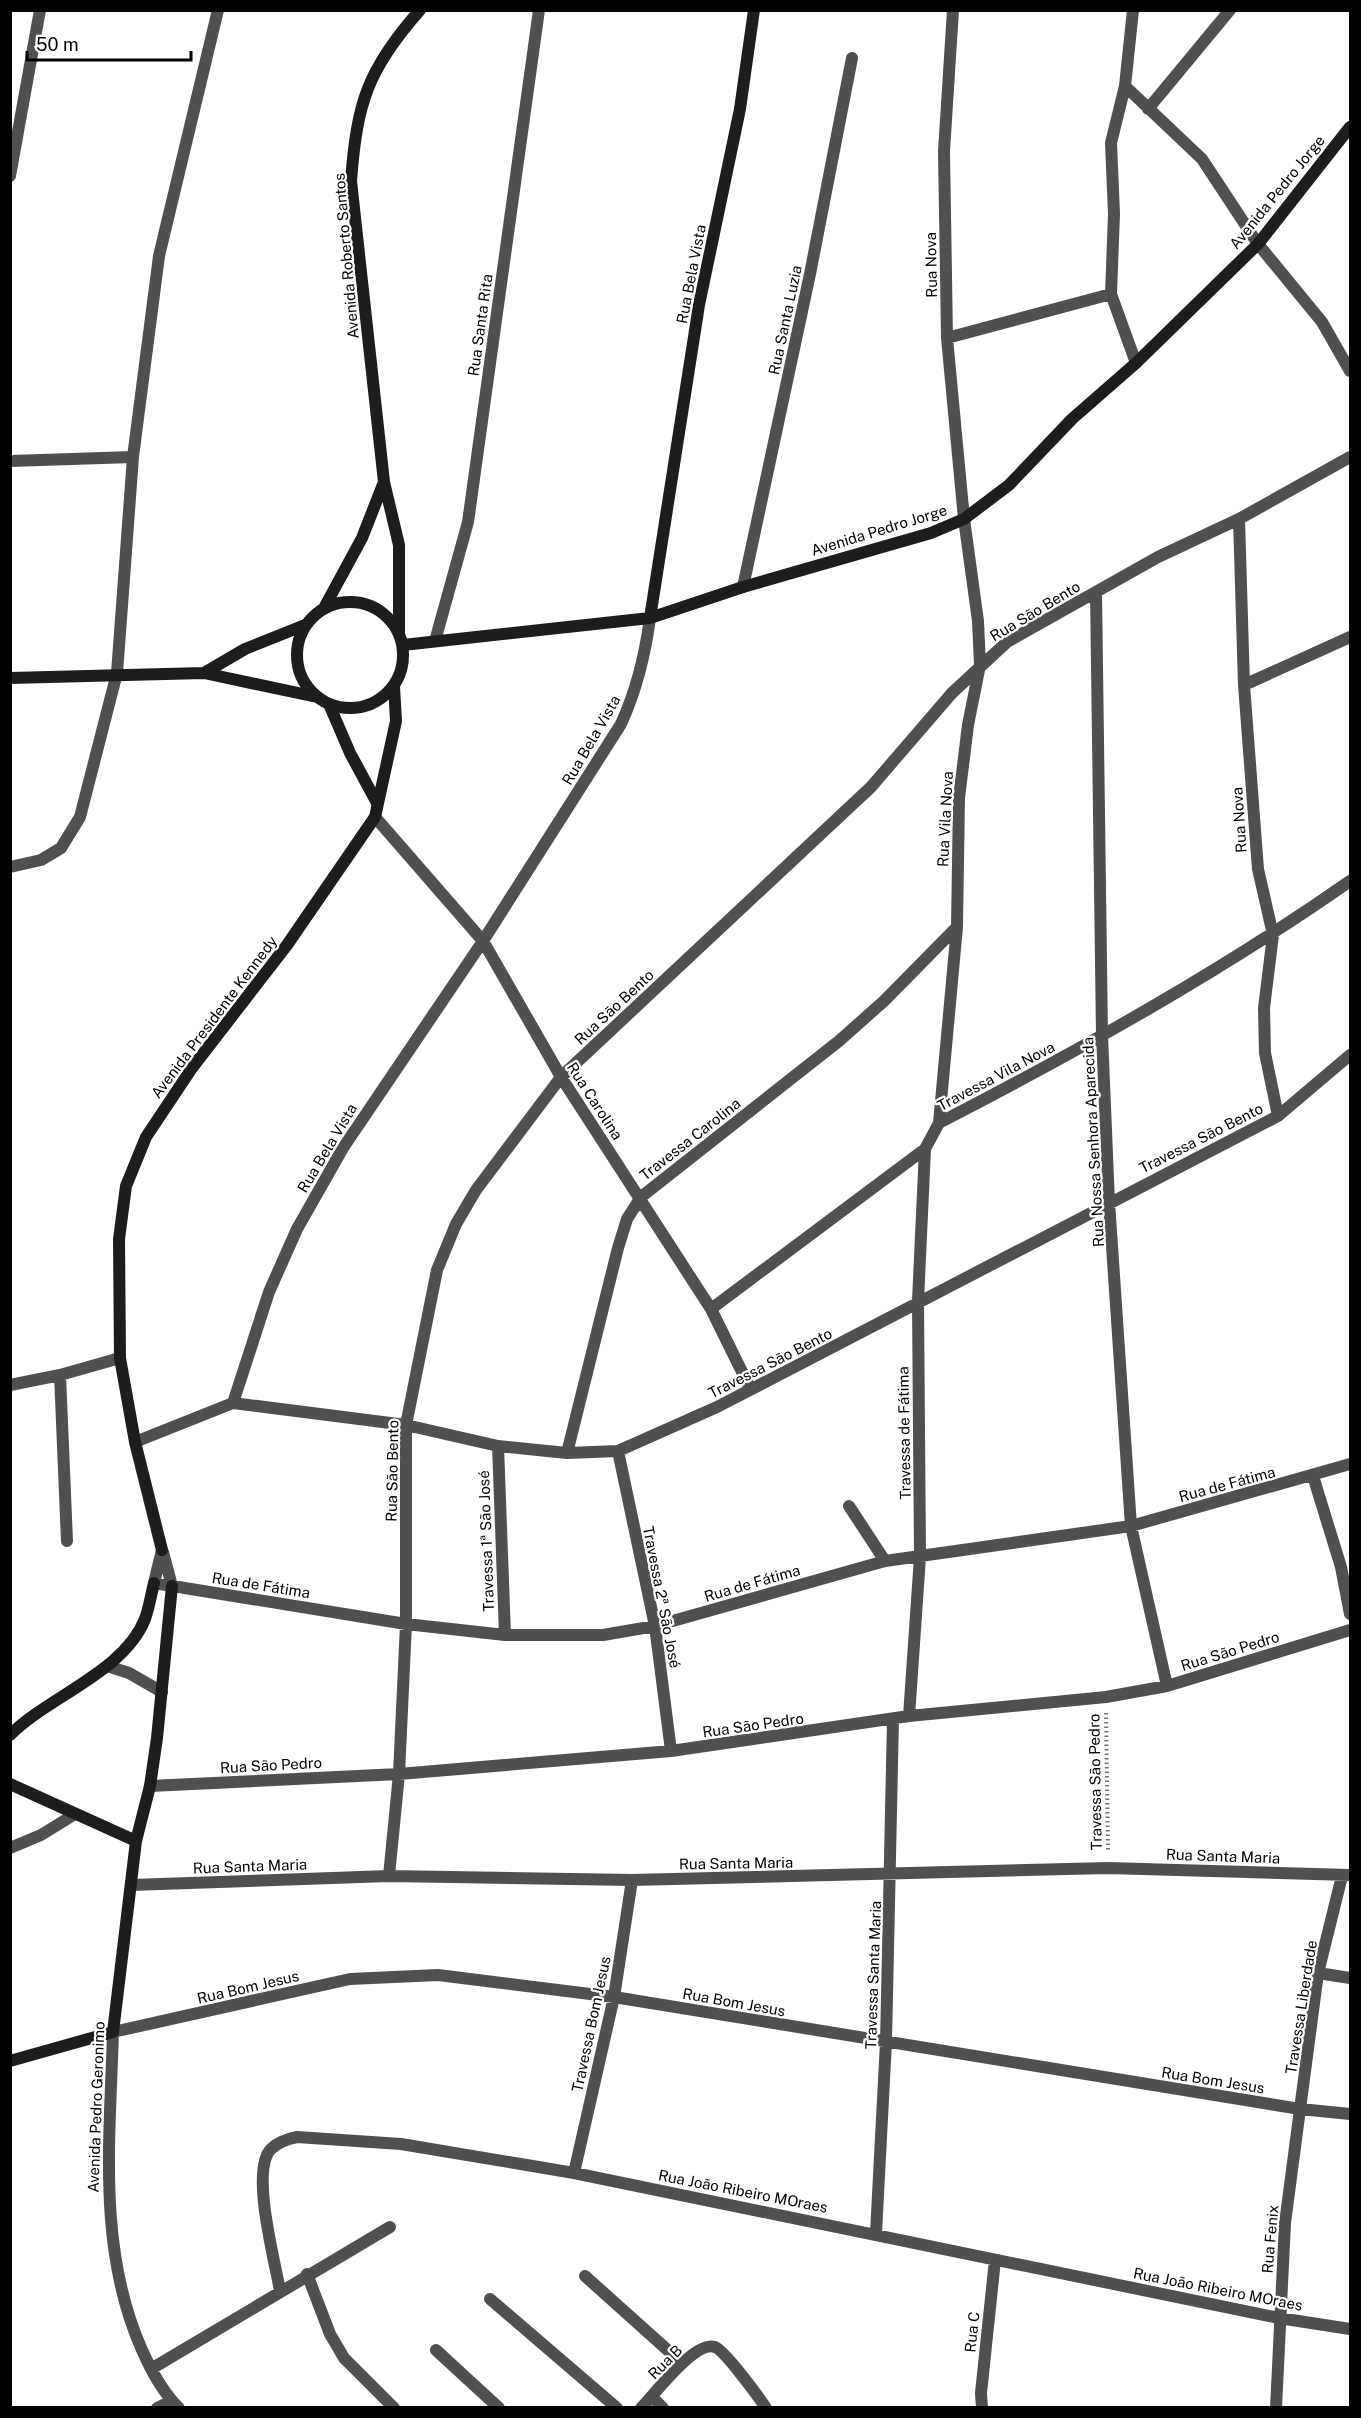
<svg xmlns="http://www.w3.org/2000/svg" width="1361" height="2418" viewBox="0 0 1361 2418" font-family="'Public Sans',sans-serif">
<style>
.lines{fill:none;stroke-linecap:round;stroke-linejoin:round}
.path{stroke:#727272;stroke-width:4;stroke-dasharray:1.5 3;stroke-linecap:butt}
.lane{stroke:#505050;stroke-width:12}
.street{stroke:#505050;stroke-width:12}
.secondary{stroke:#1d1d1d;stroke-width:12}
.labels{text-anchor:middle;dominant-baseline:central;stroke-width:4.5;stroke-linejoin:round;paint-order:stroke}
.street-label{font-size:15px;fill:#000;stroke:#fff}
</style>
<rect width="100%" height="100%" fill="#fff"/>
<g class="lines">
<path class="path" d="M 1106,1713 L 1108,1852"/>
<path class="lane" d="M 307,2274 L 330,2334 L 344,2358 L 394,2408
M 585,2276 L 682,2363
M 490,2299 L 617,2408
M 436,2350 L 499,2408
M 652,2397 L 663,2408"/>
<path class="street" d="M 1133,10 L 1125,86 L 1111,143 L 1114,214 L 1111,294 L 1136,363
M 1125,86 L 1202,159 L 1258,244 L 1322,322 L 1350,371
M 1148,109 L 1230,10
M 10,176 L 40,10
M 947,338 L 1111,294
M 10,461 L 133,457
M 1239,519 L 1244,685 L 1258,869 L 1273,935 L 1264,1008 L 1265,1053 L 1278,1116
M 743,587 L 810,274 L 852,58
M 1096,592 L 1102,1035 L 1109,1202 L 1131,1526 L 1167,1686
M 435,641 L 468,522 L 539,10
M 1244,685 L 1350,637
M 375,817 L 483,941 L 561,1077 L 711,1309 L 750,1388
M 10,867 L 41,860 L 61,848 L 80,817 L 117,673 L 133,457 L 159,256 L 218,10
M 939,1123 L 957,927 L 959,798 L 968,725 L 980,665 L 978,621 L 964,519 L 947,338 L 944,151 L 953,10
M 711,1309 L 925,1149 L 939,1123 C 1080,1050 1220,972 1350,881
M 10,1385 L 60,1375
M 233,1403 L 406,1425 L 498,1446 L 567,1453 L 618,1451 L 717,1407 L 1278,1116 L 1350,1055
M 233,1403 L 269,1292 L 297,1229 L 343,1148 L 483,941 L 621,724 C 637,689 645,656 650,618
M 135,1442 L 233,1403
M 498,1446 L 505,1635
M 618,1451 L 655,1626 L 671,1751
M 567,1453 L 618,1248 L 627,1219 L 641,1197 L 839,1041 L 884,1001 L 957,927
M 1313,1476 L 1341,1567 L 1350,1614
M 849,1506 L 885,1561
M 67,1541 L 60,1375 L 120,1358
M 162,1550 L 154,1583 L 406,1624 L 505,1635 L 603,1635 L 655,1626 L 885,1561 L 1131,1526 L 1350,1464
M 163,1552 L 172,1586
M 107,1666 L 129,1673 L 162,1692
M 909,1716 L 920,1557 L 918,1301 L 925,1149
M 150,1786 L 399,1774 L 671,1751 L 909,1716 L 1106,1697 L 1167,1686 L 1350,1630
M 10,1848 L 41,1835 L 75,1814
M 389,1876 L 399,1774 L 406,1624 L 406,1425 L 437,1270 L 456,1224 L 476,1190 L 561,1077 L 871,787 L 952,693 L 1007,642 L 1158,557 L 1239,519 L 1350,457
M 131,1885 L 389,1876 L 632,1880 L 1108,1868 L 1350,1875
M 1318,1973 L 1350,1978
M 574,2173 L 614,1997 L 632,1880
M 876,2233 L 886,2042 L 893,1719
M 280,2291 C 275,2261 250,2170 271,2149 C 278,2142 287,2139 297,2137 L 401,2144 L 574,2173 L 1279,2318 L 1350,2329
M 151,2369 L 390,2227
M 157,2408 L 171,2401
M 179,2408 C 162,2392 151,2370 142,2350 C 97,2249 110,2139 113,2032 L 350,1979 L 438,1975 L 614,1997 L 1300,2109 L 1350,2114
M 641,2408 C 655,2394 695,2340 715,2347 C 725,2351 758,2396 766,2408
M 982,2408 L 981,2393 L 995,2260
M 1276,2408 L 1285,2223 L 1318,1973 L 1342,1876"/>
<path class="secondary" d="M297 655a53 53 0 1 1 106 0a53 53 0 1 1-106 0Z
M 324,608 L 362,538 L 384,482
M 650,618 L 699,305 L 740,109 L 754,10
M 399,632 L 399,545 L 384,482 L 351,181 C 357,103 367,70 420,10
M 403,645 L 650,618 L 743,587 L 931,533 L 964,519 L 1009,485 L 1072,419 L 1136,363 L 1258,244 L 1350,127
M 204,673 L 245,649 L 305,625
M 10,678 L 204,673 L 317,697
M 329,704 L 350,753 L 377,803
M 162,1550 L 135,1442 L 120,1358 L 119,1239 L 126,1186 L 146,1137 L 192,1068 L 287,945 L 375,817 L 396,721 L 394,686
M 10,1735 C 49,1696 124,1672 145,1619 C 149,1608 151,1595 154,1583
M 10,1784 L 136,1841
M 10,2061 L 113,2032 L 136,1841 L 150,1786 L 157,1738 L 172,1586"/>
</g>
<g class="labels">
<g class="street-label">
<text transform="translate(1277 192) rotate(-51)">Avenida Pedro Jorge</text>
<text transform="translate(346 256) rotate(-95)">Avenida Roberto Santos</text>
<text transform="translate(931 265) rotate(-91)">Rua Nova</text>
<text transform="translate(691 274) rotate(-79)">Rua Bela Vista</text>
<text transform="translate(785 320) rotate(-78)">Rua Santa Luzia</text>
<text transform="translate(480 325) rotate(-82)">Rua Santa Rita</text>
<text transform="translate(879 530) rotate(-17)">Avenida Pedro Jorge</text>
<text transform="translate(1035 611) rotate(-31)">Rua São Bento</text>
<text transform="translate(591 740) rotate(-60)">Rua Bela Vista</text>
<text transform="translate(945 819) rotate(-87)">Rua Vila Nova</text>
<text transform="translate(1239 820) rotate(-94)">Rua Nova</text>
<text transform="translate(614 1007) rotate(-43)">Rua São Bento</text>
<text transform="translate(214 1017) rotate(-53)">Avenida Presidente Kennedy</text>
<text transform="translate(996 1076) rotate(-28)">Travessa Vila Nova</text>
<text transform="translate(595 1101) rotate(57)">Rua Carolina</text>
<text transform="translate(1201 1138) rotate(-27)">Travessa São Bento</text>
<text transform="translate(690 1139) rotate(-38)">Travessa Carolina</text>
<text transform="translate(1093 1142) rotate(-93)">Rua Nossa Senhora Aparecida</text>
<text transform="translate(327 1148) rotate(-59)">Rua Bela Vista</text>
<text transform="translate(770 1363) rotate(-27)">Travessa São Bento</text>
<text transform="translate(904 1433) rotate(-91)">Travessa de Fátima</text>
<text transform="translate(392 1471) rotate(-89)">Rua São Bento</text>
<text transform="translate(1227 1484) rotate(-15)">Rua de Fátima</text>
<text transform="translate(486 1541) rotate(-92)">Travessa 1ª São José</text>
<text transform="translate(752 1583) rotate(-16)">Rua de Fátima</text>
<text transform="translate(261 1585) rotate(9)">Rua de Fátima</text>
<text transform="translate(662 1597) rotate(79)">Travessa 2ª São José</text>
<text transform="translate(1230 1651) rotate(-17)">Rua São Pedro</text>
<text transform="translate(753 1725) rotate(-8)">Rua São Pedro</text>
<text transform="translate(271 1765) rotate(-3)">Rua São Pedro</text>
<text transform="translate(1095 1782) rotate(-91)">Travessa São Pedro</text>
<text transform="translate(1223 1856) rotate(2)">Rua Santa Maria</text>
<text transform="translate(736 1863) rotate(-1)">Rua Santa Maria</text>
<text transform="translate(250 1866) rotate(-2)">Rua Santa Maria</text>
<text transform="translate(873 1975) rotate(-88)">Travessa Santa Maria</text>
<text transform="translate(248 1987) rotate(-13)">Rua Bom Jesus</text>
<text transform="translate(734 2002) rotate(10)">Rua Bom Jesus</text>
<text transform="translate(1301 2007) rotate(-81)">Travessa Liberdade</text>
<text transform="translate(591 2024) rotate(-78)">Travessa Bom Jesus</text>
<text transform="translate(1213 2080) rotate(9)">Rua Bom Jesus</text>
<text transform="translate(96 2107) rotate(-88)">Avenida Pedro Geronimo</text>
<text transform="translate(743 2191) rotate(11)">Rua João Ribeiro MOraes</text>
<text transform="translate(1270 2239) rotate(-85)">Rua Fenix</text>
<text transform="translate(1218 2289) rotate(11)">Rua João Ribeiro MOraes</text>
<text transform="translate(972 2332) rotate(-84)">Rua C</text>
<text transform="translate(665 2362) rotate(-45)">Rua B</text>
</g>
</g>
<rect width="1361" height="2418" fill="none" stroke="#000000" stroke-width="24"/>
<path d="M27 51v9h164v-9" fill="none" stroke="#000000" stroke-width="3"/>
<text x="36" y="51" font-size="18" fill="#000000" stroke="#ffffff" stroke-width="4.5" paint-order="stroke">50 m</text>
</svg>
